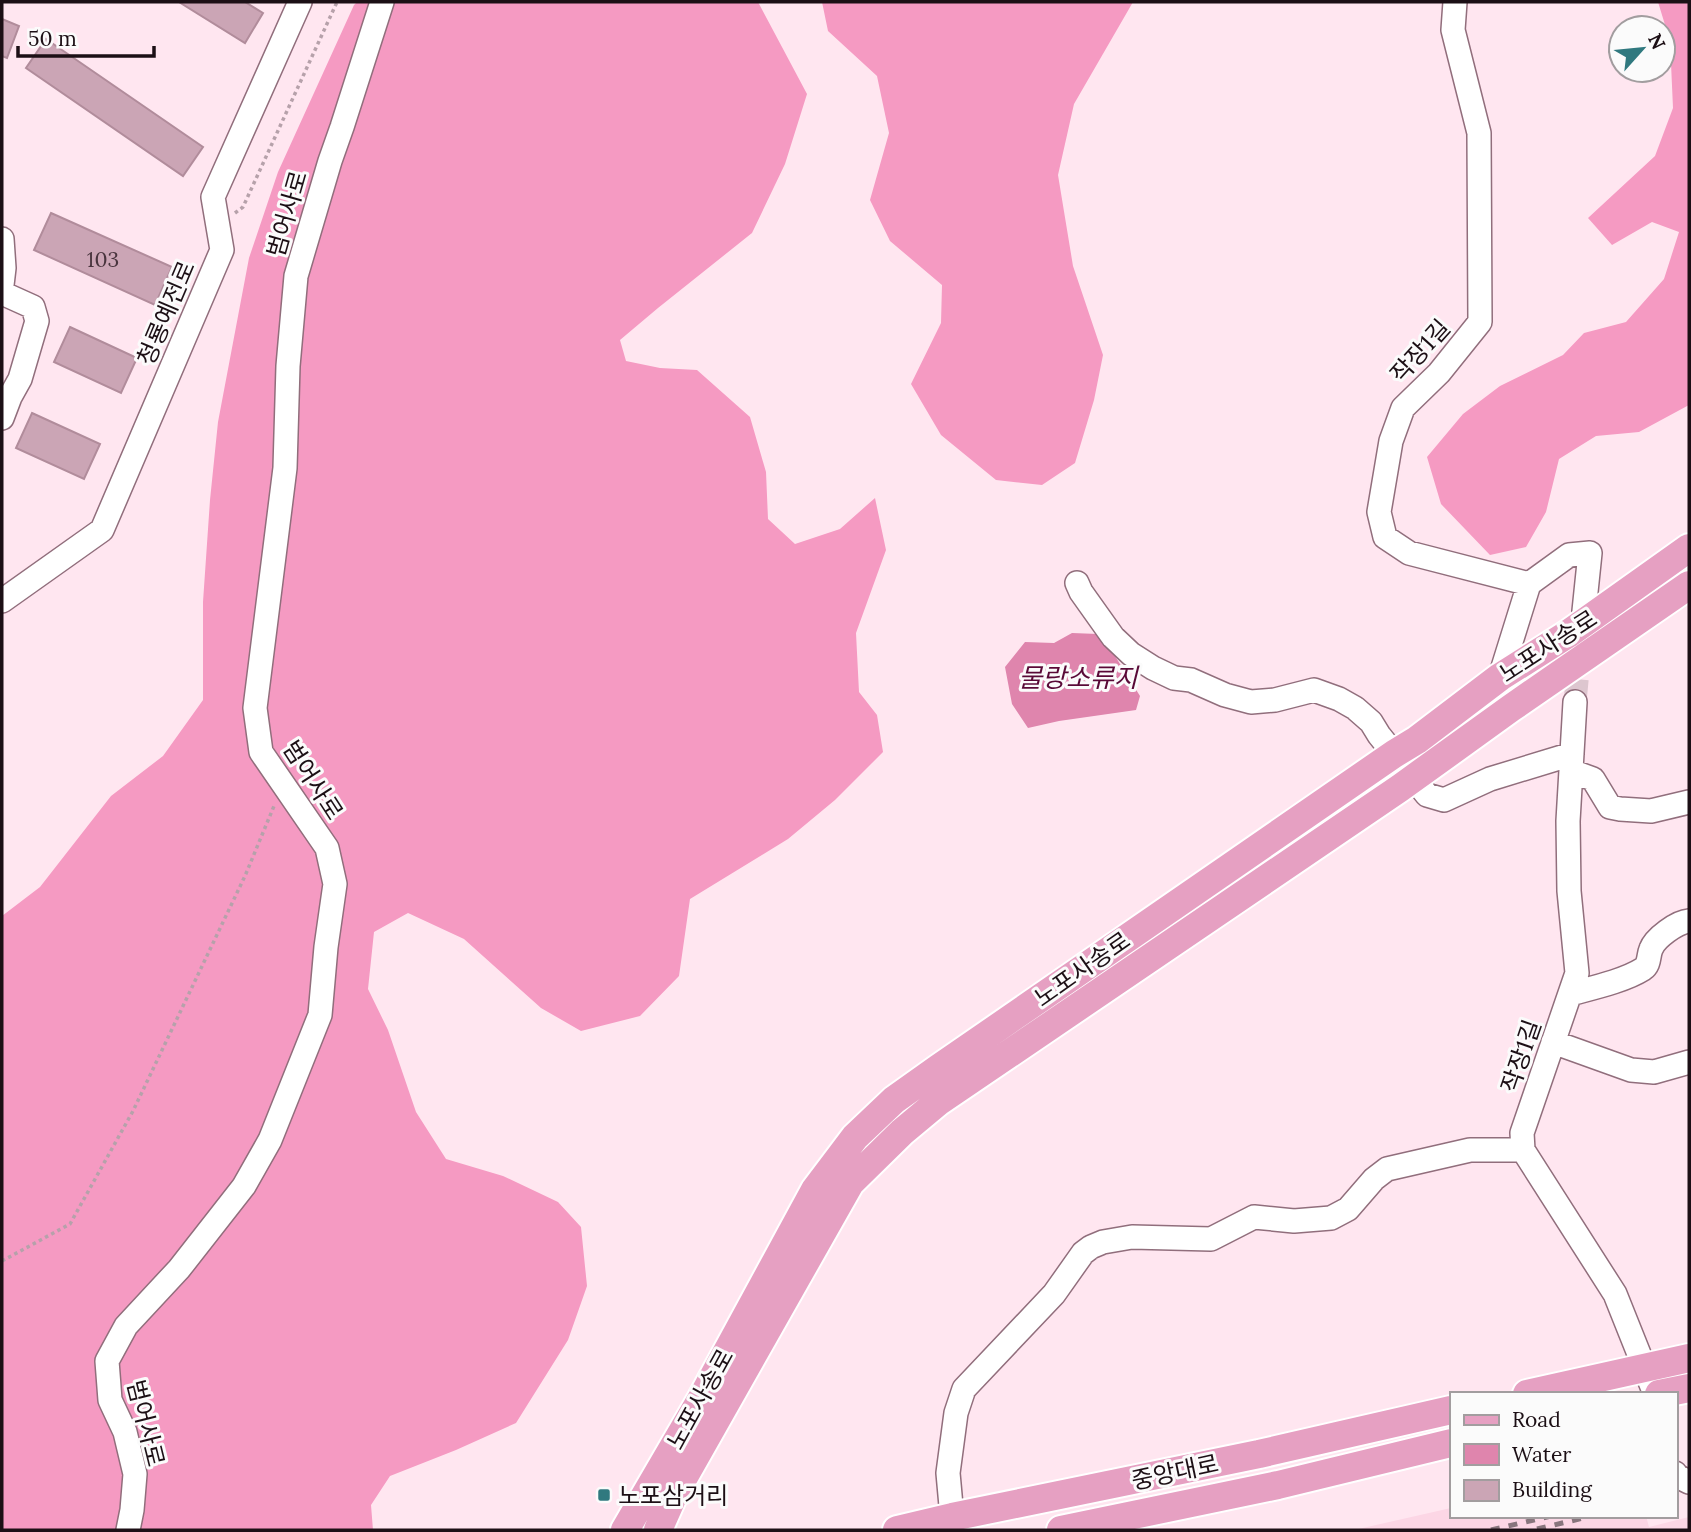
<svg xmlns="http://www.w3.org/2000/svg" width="1691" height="1532" viewBox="0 0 1691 1532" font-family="Lora,'Noto Sans KR',serif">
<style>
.built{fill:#fcd6e5}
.forest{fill:#f59ac2}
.water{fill:#df85ad}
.building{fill:#cba5b5;stroke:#b18c9b;stroke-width:2}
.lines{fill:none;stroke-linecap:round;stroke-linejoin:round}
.minor-tunnel{stroke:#ddc6cf;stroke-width:23;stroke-dasharray:23 11;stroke-linecap:butt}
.minor-casing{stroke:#916e7c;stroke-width:26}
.major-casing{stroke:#fff;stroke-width:32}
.path{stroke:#b6a1aa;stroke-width:3.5;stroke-dasharray:3.5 3.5;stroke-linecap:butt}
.minor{stroke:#fff;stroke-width:23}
.major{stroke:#e6a0c2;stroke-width:28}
.rail{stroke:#88757d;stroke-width:5;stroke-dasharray:9 9;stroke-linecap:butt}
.poi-dot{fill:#30797f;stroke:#fbfbfb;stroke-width:2.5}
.labels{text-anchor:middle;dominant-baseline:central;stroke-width:6;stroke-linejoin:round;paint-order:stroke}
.number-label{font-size:21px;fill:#48343d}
.street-label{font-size:24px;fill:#1c0f15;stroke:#fbfbfb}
.poi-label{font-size:24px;fill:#1c0f15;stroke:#fbfbfb;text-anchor:start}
.water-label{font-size:26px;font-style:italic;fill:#590937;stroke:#fbfbfb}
</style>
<rect width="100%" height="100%" fill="#ffe6f0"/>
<path class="built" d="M 1451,1508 L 1451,1516 L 1646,1516 L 1649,1527 L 1689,1517 L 1689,1530 L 1354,1530 Z"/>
<path class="forest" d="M 357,2 L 758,2 L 807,94 L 785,164 L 752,233 L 658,308 L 620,340 L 626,361 L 660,368 L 697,370 L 750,417 L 766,472 L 768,519 L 795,544 L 840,529 L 875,498 L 886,550 L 856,633 L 859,692 L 877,715 L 883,752 L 835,800 L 788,839 L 690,899 L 679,976 L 640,1016 L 581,1031 L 541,1008 L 464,939 L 408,913 L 374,932 L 368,989 L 388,1030 L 416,1112 L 446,1159 L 503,1176 L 558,1202 L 581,1227 L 587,1286 L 568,1340 L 516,1423 L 456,1450 L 390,1476 L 371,1505 L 373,1530 L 2,1530 L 2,916 L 40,887 L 111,796 L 163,756 L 203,700 L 203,602 L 210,500 L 218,422 L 249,258 L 278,172 L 354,5 Z
M 822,2 L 1133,2 L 1074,104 L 1058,175 L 1073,266 L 1103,355 L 1094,400 L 1075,463 L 1042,485 L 996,480 L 941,435 L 911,384 L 941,323 L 942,285 L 890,241 L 870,200 L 889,133 L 877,76 L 828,31 Z
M 1658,2 L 1689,2 L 1689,405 L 1639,432 L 1596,436 L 1559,459 L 1546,512 L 1526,547 L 1490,555 L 1441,504 L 1427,457 L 1463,414 L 1500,386 L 1563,355 L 1584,333 L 1626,322 L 1664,279 L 1679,232 L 1652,222 L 1612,245 L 1588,218 L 1655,156 L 1673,108 L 1670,41 Z"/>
<path class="water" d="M 1072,633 L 1098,634 L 1110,648 L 1140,696 L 1136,710 L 1059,721 L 1028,728 L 1012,704 L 1005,667 L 1025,642 L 1054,643 Z"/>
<path class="building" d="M 179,2 L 245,2 L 263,13 L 245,43 Z
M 2,19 L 19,26 L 7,58 L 2,56 Z
M 46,39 L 203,147 L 183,176 L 26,68 Z
M 51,213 L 172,267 L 155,305 L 34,250 Z
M 70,327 L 137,358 L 121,393 L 54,362 Z
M 32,413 L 100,444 L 84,479 L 16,448 Z"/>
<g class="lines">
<path class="minor-tunnel" d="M 1575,702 L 1580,649"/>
<defs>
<path id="minor" d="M 1455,2 L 1453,30 L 1479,133 L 1480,322 L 1439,373 L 1403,408 L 1391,441 L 1379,512 L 1385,537 L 1409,553 L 1529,584
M 2,239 L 4,268 L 2,285
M 2,293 L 33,307 L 37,321 L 20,379 L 10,397 L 2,418
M 1077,583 L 1081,592 L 1113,637 L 1131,654 L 1153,668 L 1174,678 L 1191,680 L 1225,695 L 1251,702 L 1275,700 L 1314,690 L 1339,699 L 1355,708 L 1371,722 L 1379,735 L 1427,795 L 1444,800 L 1490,779 L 1572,754
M 1529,584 L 1569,555 L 1590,553 L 1584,611
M 2,601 L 102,530 L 222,250 L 213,197 L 300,2
M 1575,702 L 1568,821 L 1569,891 L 1577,973 L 1522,1133 L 1523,1150 L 1615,1294 L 1655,1394
M 1511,708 L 1500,677 L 1529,584
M 1571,771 L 1593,779 L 1610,807 L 1620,809 L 1651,811 L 1689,802
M 1570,994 C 1592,988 1624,981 1643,969 C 1650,964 1648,956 1651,949 C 1655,938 1677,922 1689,921
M 1553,1042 L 1631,1070 L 1654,1072 L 1689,1062
M 1675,1473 L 1677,1476 L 1689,1482
M 952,1517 L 948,1473 L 956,1413 L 964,1389 L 1054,1294 L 1083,1253 L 1091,1247 L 1103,1242 L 1132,1237 L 1211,1239 L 1254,1217 L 1294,1221 L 1331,1218 L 1348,1209 L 1374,1179 L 1387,1169 L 1470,1150 L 1523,1150
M 128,1530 L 132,1510 L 135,1474 L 125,1432 L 110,1400 L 107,1361 L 126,1326 L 179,1269 L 244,1186 L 270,1140 L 320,1015 L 326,947 L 335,884 L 327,848 L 261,752 L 255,708 L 285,468 L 288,366 L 296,276 L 330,161 L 342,127 L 382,2"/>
<path id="major" d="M 1527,1394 L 1689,1358
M 1659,1394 L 1689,1388
M 625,1530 L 702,1398 L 815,1190 L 855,1137 L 894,1100 L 939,1068 L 1394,754 L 1417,740 L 1500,677 L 1568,634 L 1689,548
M 658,1530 L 673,1496 L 850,1183 L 902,1132 L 938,1102 L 1400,788 L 1511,708 L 1689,585
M 897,1530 L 952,1517 L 1259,1454 L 1451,1410
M 1061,1530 L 1278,1485 L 1451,1443"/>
</defs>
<use href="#minor" class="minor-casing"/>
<use href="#major" class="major-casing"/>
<path class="path" d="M 235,213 L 243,207 L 337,2
M 2,1261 L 70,1224 L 133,1111 L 245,876 L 274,806"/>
<use href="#minor" class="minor"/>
<use href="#major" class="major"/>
<path class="rail" d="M 1537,1529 L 1592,1516
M 1491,1530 L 1551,1516"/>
</g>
<rect class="poi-dot" x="597" y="1488" width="14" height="14" rx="3.5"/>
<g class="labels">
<g class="number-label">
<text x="103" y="259">103</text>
</g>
<g class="street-label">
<text transform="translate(287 214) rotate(-74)">범어사로</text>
<text transform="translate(166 313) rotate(-67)">청룡예전로</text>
<text transform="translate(1420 351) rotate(-48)">작장1길</text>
<text transform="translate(1548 646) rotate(-33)">노포사송로</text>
<text transform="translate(313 780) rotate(57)">범어사로</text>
<text transform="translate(1082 969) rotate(-35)">노포사송로</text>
<text transform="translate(1521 1056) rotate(-71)">작장1길</text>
<text transform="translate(700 1399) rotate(-61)">노포사송로</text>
<text transform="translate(146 1423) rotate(76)">범어사로</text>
<text transform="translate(1175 1472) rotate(-12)">중앙대로</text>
</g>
<g class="poi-label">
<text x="618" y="1495">노포삼거리</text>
</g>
<g class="water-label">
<text x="1078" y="677">물랑소류지</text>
</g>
</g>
<rect width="1691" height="1532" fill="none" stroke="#1c0f15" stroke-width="7"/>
<rect x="1450" y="1392" width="228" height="126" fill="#fbfbfb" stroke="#a29d9f" stroke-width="2"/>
<rect x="1464" y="1415" width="35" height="10" fill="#e6a0c2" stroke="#a29d9f" stroke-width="2"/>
<text x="1512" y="1427" font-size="21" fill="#1c0f15">Road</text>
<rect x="1464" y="1444" width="35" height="21" fill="#df85ad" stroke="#a29d9f" stroke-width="2"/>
<text x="1512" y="1462" font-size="21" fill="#1c0f15">Water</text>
<rect x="1464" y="1480" width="35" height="21" fill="#cba5b5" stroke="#a29d9f" stroke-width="2"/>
<text x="1512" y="1497" font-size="21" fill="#1c0f15">Building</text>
<g transform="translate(1642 49) rotate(63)"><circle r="33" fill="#fbfbfb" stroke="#a29d9f" stroke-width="2"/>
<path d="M0-5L12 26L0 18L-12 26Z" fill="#30797f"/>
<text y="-10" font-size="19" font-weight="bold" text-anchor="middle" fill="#1c0f15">N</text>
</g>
<path d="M18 46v10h136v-10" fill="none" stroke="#1c0f15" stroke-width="3.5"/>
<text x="28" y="46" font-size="21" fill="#1c0f15" stroke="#fbfbfb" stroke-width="5" paint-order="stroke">50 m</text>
</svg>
